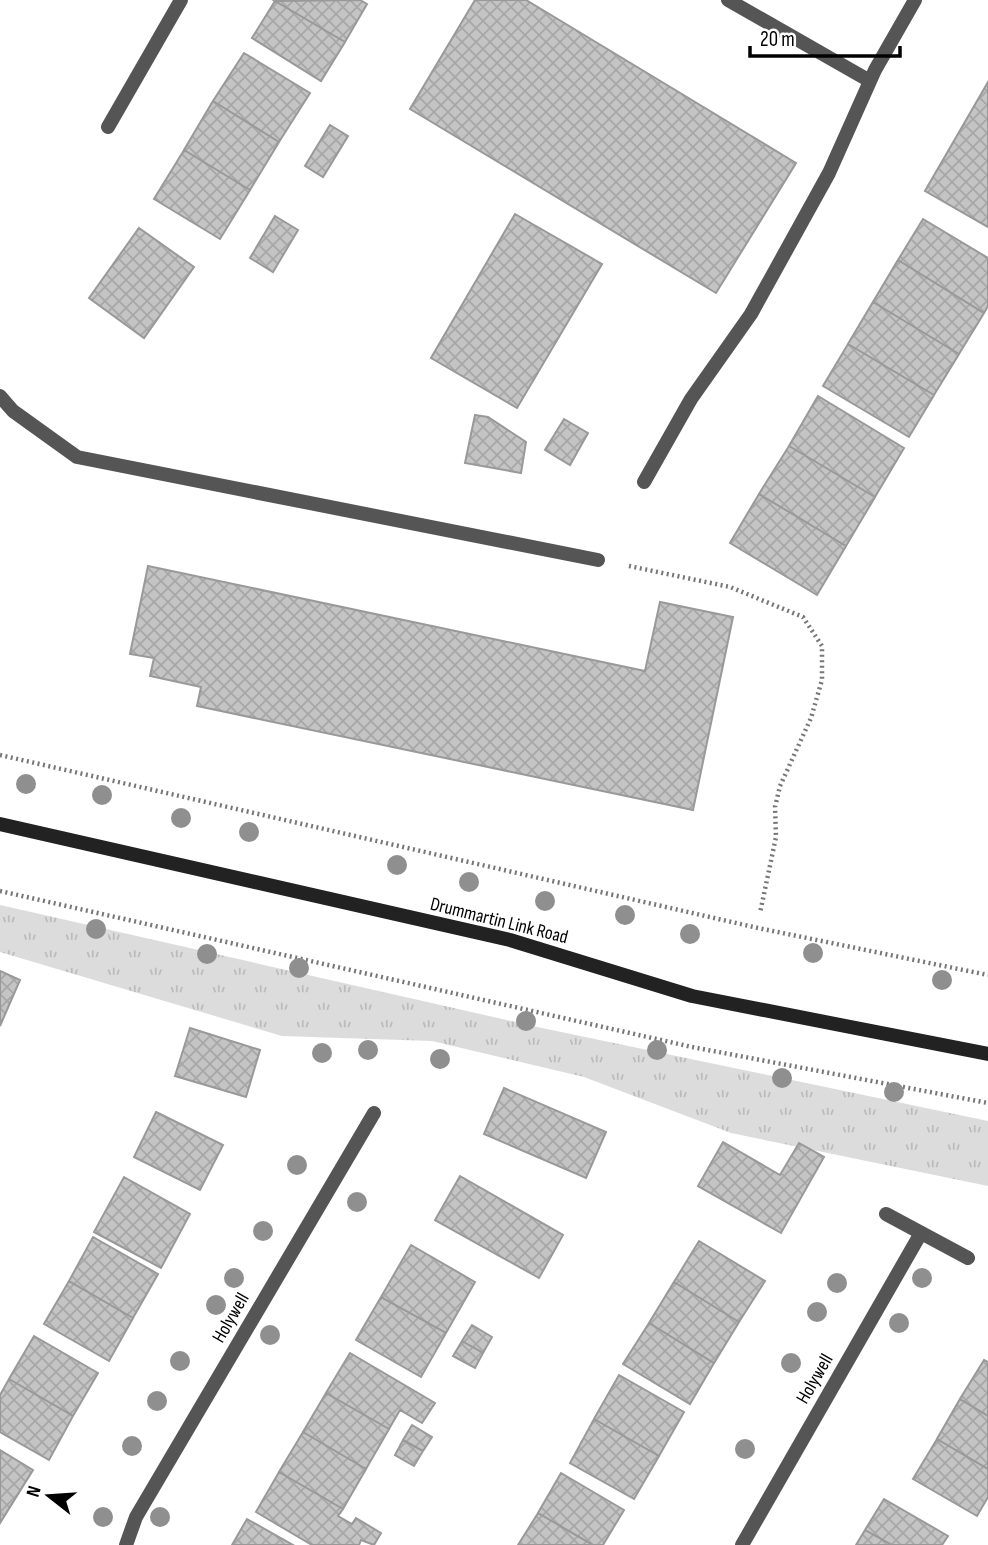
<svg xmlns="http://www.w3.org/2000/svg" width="988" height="1545" viewBox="0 0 988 1545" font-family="'Sofia Sans Condensed',sans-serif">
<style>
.grass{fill:url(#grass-tufts)}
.building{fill:url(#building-cross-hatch);stroke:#999;stroke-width:2}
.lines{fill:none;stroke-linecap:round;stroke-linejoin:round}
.path{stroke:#777;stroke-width:4.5;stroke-dasharray:2 3.5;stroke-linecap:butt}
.lane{stroke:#555;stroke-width:14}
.street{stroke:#555;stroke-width:14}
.secondary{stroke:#222;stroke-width:14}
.tree{fill:#8f8f8f}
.labels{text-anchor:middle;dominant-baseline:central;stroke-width:5;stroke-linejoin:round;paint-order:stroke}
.street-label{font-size:19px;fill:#000;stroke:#fff}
</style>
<defs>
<pattern id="grass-tufts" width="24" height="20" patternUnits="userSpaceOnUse" patternTransform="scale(1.75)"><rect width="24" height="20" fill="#dcdcdc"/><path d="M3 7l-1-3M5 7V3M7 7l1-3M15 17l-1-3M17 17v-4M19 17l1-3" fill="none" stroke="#bbb"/></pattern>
<pattern id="building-cross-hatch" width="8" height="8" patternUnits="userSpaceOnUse" patternTransform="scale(1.75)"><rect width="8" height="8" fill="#c4c4c4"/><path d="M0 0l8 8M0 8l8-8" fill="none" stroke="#a7a7a7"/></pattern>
</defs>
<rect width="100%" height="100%" fill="#fff"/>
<path class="grass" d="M 0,905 L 542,1028 L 988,1121 L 988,1186 L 731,1133 L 584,1077 L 432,1041 L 282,1036 L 0,952 Z"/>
<path class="building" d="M 360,0 L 367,4 L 345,42 L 275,1 Z
M 475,0 L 526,0 L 796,163 L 716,293 L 410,109 Z
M 275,1 L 345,42 L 321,81 L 252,38 Z
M 244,53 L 310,93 L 279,142 L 213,101 Z
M 988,82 L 988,227 L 925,191 Z
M 213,101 L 279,142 L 250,190 L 184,150 Z
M 330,125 L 348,136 L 323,177 L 305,166 Z
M 184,150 L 250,190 L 220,239 L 154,199 Z
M 515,214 L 602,264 L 517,408 L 431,358 Z
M 275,216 L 298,230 L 273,272 L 250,258 Z
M 923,219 L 988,258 L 988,306 L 984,313 L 898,260 Z
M 139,228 L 194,267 L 144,338 L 89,298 Z
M 898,260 L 984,313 L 959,354 L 873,302 Z
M 873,302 L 959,354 L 934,395 L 848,344 Z
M 848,344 L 934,395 L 909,437 L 823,386 Z
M 818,396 L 904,448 L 875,497 L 789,446 Z
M 475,415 L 488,417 L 526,442 L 521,473 L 465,463 Z
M 564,419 L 588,433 L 570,465 L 545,450 Z
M 789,446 L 875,497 L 846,546 L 759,494 Z
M 759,494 L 846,546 L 817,595 L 730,543 Z
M 148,566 L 645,671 L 660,602 L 733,617 L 693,810 L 197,706 L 201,687 L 150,676 L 154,658 L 130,654 Z
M 0,971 L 20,980 L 0,1026 Z
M 190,1028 L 260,1050 L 246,1097 L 175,1076 Z
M 504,1088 L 606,1132 L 586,1178 L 484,1134 Z
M 156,1112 L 223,1145 L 200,1190 L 134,1157 Z
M 723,1142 L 780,1175 L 799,1143 L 824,1157 L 781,1233 L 698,1186 Z
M 460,1176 L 563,1235 L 539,1278 L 435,1220 Z
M 124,1177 L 190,1214 L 161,1268 L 94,1232 Z
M 93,1237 L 158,1274 L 133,1318 L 69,1281 Z
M 699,1241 L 765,1281 L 739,1322 L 674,1282 Z
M 411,1245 L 475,1282 L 446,1333 L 381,1297 Z
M 69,1281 L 133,1318 L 109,1361 L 44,1324 Z
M 674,1282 L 739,1322 L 714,1363 L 649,1323 Z
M 381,1297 L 446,1333 L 421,1377 L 356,1340 Z
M 649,1323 L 714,1363 L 690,1404 L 623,1364 Z
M 472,1325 L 492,1337 L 483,1353 L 462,1341 Z
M 34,1336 L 98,1373 L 73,1416 L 9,1379 Z
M 462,1341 L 483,1353 L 475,1368 L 453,1356 Z
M 350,1353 L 435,1403 L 422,1423 L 400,1410 L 389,1429 L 326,1393 Z
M 984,1360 L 988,1362 L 988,1416 L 960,1399 Z
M 619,1375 L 684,1412 L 659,1456 L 594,1419 Z
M 9,1379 L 73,1416 L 49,1460 L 0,1432 L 0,1395 Z
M 326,1393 L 389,1429 L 366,1469 L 303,1432 Z
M 960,1399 L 988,1416 L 988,1469 L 937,1439 Z
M 594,1419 L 659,1456 L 634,1499 L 570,1463 Z
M 412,1425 L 432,1437 L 423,1451 L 403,1440 Z
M 303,1432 L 366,1469 L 343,1509 L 279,1472 Z
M 937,1439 L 988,1469 L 988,1497 L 977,1516 L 913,1479 Z
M 403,1440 L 423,1451 L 414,1466 L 395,1455 Z
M 0,1450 L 33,1470 L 0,1523 Z
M 279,1472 L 343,1509 L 338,1516 L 352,1524 L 356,1518 L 381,1533 L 374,1545 L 361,1540 L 359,1545 L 312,1545 L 256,1512 Z
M 561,1473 L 624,1510 L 603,1545 L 593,1545 L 538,1513 Z
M 884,1499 L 948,1536 L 942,1545 L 892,1545 L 865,1530 Z
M 538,1513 L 593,1545 L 518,1545 Z
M 247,1519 L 293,1545 L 232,1545 Z
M 865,1530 L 892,1545 L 856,1545 Z"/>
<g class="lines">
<path class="path" d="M 629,566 L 730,587 L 803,617 L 822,646 L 822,680 L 811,718 L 780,786 L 775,807 L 776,837 L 760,913
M 0,755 L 758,928 L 988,975
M 0,891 L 692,1047 L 988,1103"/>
<path class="lane" d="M 0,396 L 13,411 L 77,457 L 598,560
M 886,1214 L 968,1258"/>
<path class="street" d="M 728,0 L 870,81
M 108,127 L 181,0
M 644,482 L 691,399 L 751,314 L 829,173 L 875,70 L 915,0
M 126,1545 L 136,1517 L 374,1113
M 742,1545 L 921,1233"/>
<path class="secondary" d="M 0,824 L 510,940 L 692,996 L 988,1054"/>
</g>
<g class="tree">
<circle cx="26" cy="784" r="10"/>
<circle cx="102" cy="795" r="10"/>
<circle cx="181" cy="818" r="10"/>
<circle cx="249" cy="832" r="10"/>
<circle cx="397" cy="865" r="10"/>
<circle cx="469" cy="882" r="10"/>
<circle cx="545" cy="901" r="10"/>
<circle cx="625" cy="915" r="10"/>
<circle cx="96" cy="929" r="10"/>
<circle cx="690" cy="934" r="10"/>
<circle cx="813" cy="953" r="10"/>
<circle cx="207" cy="954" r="10"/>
<circle cx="299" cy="968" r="10"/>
<circle cx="942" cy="980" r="10"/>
<circle cx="526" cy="1021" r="10"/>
<circle cx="368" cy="1050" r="10"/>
<circle cx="657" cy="1050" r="10"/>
<circle cx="322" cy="1053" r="10"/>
<circle cx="440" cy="1059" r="10"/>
<circle cx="782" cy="1078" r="10"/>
<circle cx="894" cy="1092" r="10"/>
<circle cx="297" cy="1165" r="10"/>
<circle cx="357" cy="1202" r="10"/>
<circle cx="263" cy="1231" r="10"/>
<circle cx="234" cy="1278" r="10"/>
<circle cx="922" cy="1278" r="10"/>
<circle cx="837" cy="1283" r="10"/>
<circle cx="216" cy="1305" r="10"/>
<circle cx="817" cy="1312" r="10"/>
<circle cx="899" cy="1323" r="10"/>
<circle cx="270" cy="1335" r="10"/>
<circle cx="180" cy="1361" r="10"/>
<circle cx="791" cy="1363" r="10"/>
<circle cx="157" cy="1401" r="10"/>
<circle cx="132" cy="1446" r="10"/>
<circle cx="745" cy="1449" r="10"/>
<circle cx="103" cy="1517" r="10"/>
<circle cx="160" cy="1517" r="10"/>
</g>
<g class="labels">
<g class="street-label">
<text transform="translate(499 921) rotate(14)">Drummartin Link Road</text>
<text transform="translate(231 1318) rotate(-60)">Holywell</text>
<text transform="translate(815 1379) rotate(-60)">Holywell</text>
</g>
</g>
<g transform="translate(49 1496) rotate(287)" stroke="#ffffff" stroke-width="5" paint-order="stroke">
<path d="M0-5L12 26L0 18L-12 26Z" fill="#000000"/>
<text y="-10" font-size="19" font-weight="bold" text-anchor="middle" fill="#000000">N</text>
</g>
<path d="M750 46v10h150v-10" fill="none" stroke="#000000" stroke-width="3.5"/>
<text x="760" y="46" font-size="21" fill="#000000" stroke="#ffffff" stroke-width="5" paint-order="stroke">20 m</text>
</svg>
